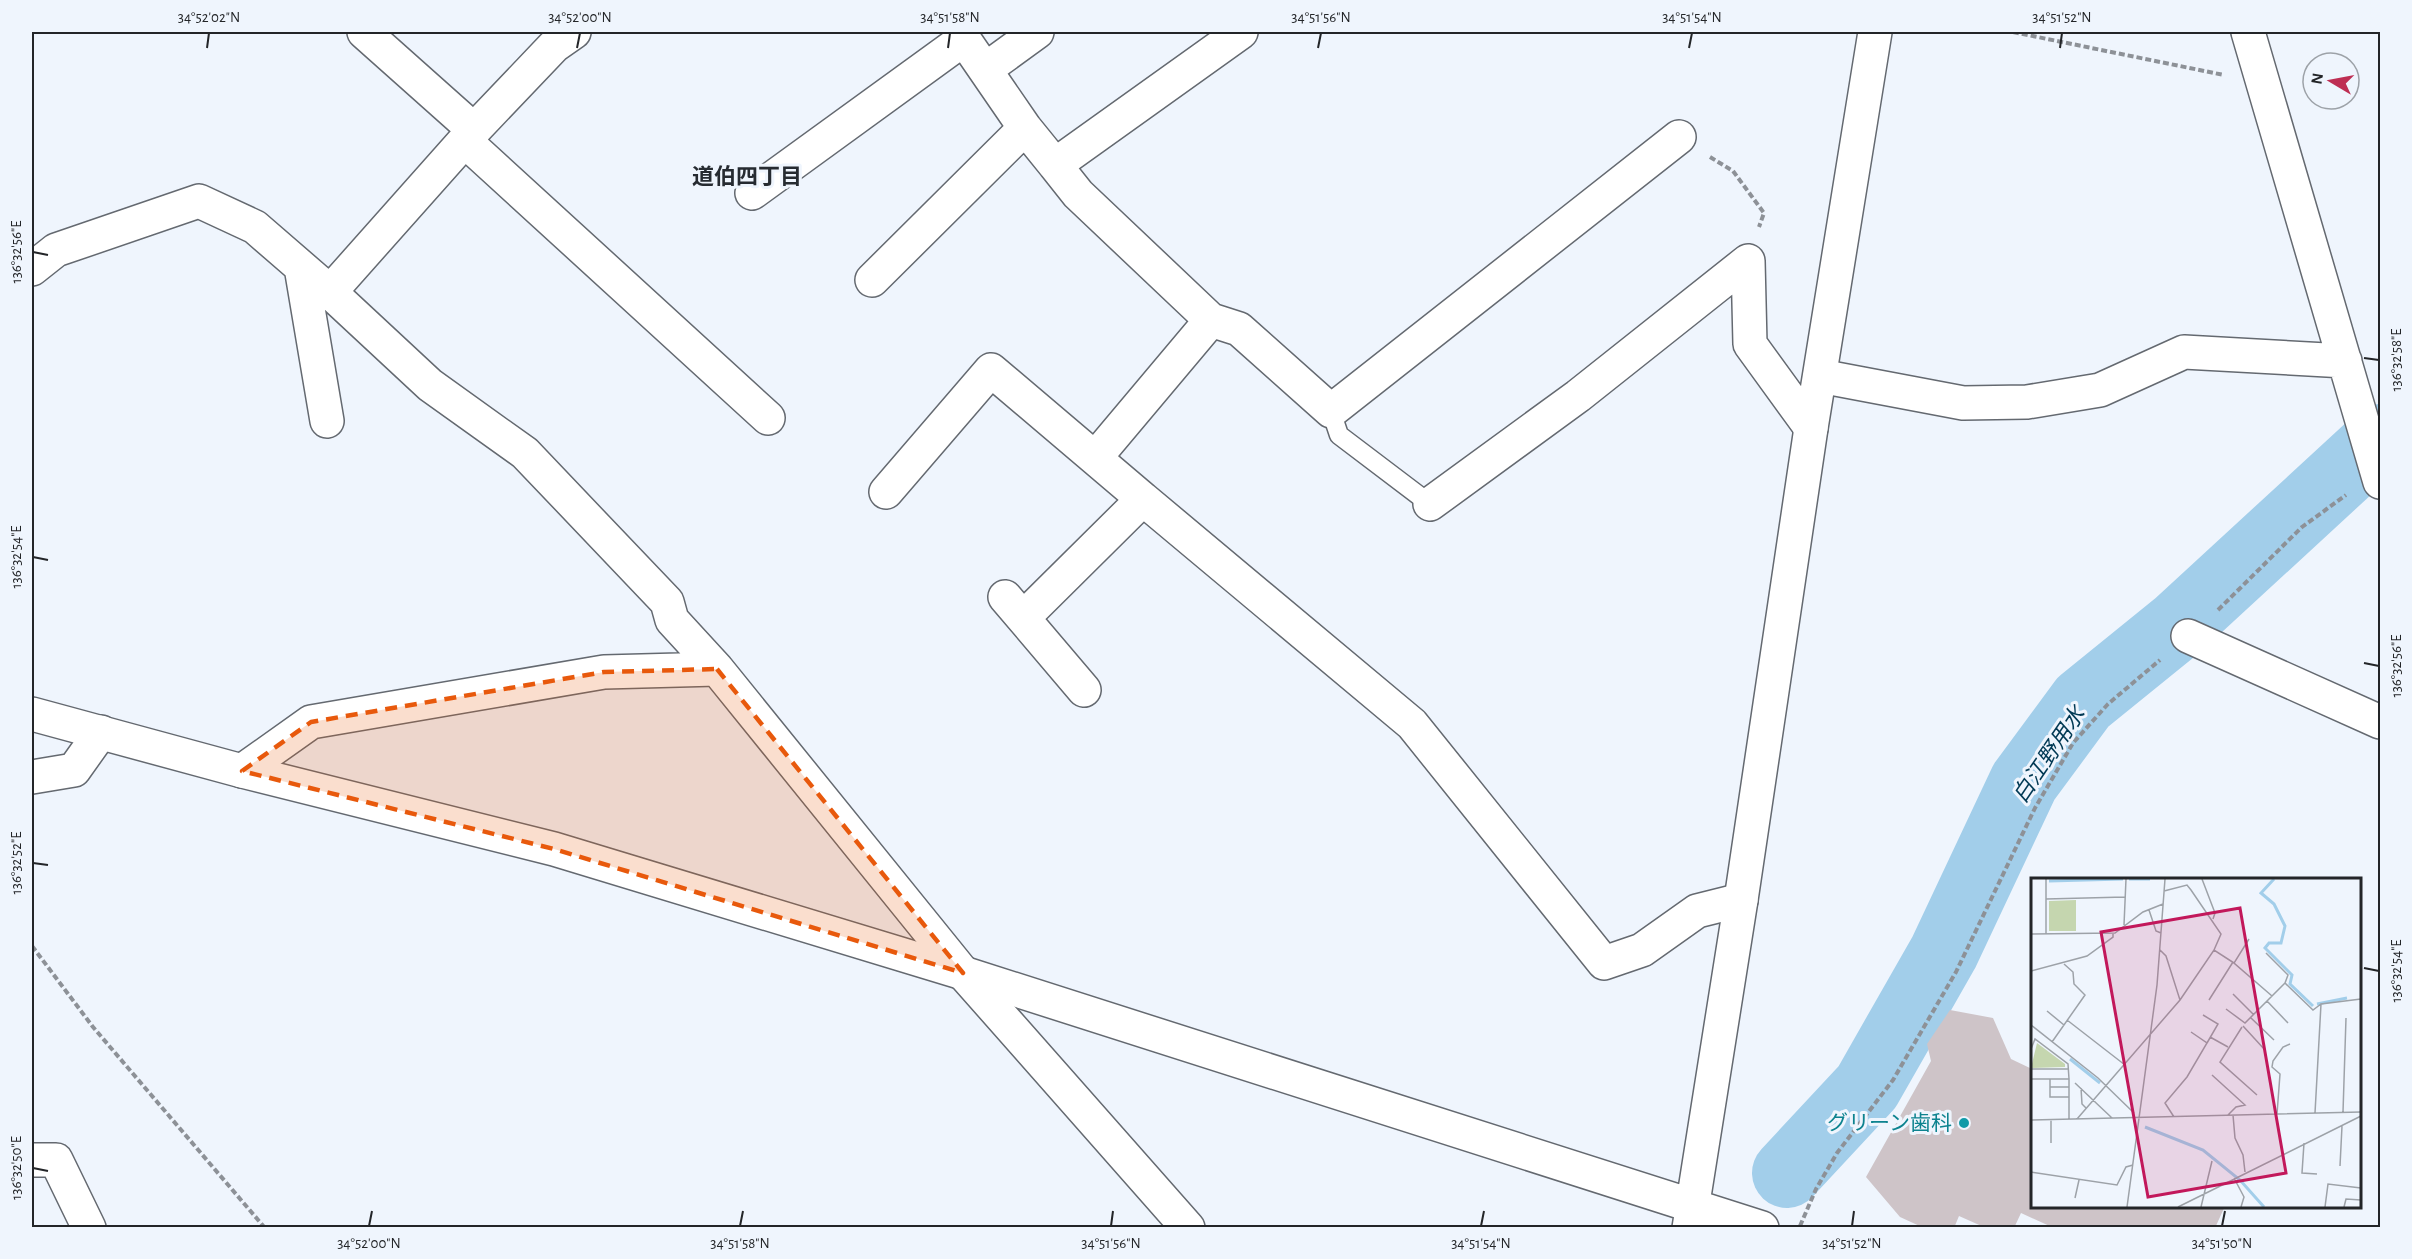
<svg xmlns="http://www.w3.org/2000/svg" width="2412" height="1259" viewBox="0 0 2412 1259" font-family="'Alegreya Sans','Noto Sans JP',sans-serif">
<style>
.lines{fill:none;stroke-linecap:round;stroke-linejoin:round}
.river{stroke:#a2ceea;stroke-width:70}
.building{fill:#cec4c8}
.service-casing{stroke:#646970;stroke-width:21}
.minor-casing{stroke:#646970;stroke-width:36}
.tertiary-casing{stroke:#646970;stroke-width:36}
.path{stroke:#8d9197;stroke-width:4;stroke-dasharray:6 3;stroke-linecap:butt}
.service{stroke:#fff;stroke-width:18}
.minor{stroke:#fff;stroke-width:33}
.tertiary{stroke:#fff;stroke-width:33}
.marked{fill:#e8590c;fill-opacity:0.2;stroke:#e8590c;stroke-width:4.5;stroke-dasharray:12 8;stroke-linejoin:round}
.ticks{fill:none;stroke:#232528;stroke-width:2}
.culture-dot{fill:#0f9aa8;stroke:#eff5fd;stroke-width:2}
.labels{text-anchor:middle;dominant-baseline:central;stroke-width:6;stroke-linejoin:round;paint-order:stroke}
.culture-label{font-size:21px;fill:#0d838f;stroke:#eff5fd;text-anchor:end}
.neighbourhood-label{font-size:22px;font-weight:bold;fill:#262b31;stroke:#eff5fd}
.water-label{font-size:22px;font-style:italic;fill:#003954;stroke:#eff5fd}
.inset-river{fill:none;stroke:#a2ceea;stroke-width:3}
.inset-road{fill:none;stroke:#9da2a8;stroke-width:1.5}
.view{fill:#c2185b;fill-opacity:0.15;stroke:#c2185b;stroke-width:3}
.inset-edge{fill:none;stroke:#232528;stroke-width:3}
.neatline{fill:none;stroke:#232528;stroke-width:2}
.ticks-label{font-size:15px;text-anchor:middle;fill:#232528}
</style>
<rect width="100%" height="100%" fill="#eff5fd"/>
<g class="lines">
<path class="river" d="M 1787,1173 L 1867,1087 L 1944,952 L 2024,782 L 2083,702 L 2178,625 L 2380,439"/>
</g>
<path class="building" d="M 1950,1010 L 1993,1018 L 2011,1059 L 2032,1069 L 2032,1206 L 2225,1206 L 2215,1228 L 2054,1228 L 2021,1213 L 2014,1228 L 1986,1228 L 1959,1216 L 1954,1228 L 1924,1228 L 1900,1217 L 1866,1177 L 1931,1061 L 1927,1044 Z"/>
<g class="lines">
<defs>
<path id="service" d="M 1331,411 L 1339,435 L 1430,504"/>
<path id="minor" d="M 364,32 L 474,130 L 554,46 L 574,32
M 2248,32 L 2380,482
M 986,69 L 1037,32
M 1025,128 L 1055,165 L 1241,32
M 474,130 L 330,292 L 430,385 L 525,453 L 667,602 L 672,620 L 717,669
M 465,141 L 768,418
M 1055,165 L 1078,194 L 1211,320 L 1239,329 L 1331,411 L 1679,137
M 752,193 L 964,39
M 301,267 L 327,421
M 32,269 L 56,250 L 199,201 L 255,227 L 330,292
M 872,280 L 1025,128 L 959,32
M 1820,376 L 1963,403 L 2027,402 L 2100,390 L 2184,352 L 2345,361
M 1095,458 L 1211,320
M 886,492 L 991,370 L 1143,499
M 1430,504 L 1578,396 L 1748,261 L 1750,344 L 1811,428
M 1005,597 L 1084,690
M 1023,618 L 1143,499 L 1412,724 L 1604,963 L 1642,950 L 1697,911 L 1741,900
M 2188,636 L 2380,722
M 242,771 L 311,722 L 604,672 L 717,669 L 963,973 L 1188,1228
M 32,777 L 74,770 L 101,732
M 32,1160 L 56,1160 L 89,1228"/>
<path id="tertiary" d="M 32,714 L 242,771 L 554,849 L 963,973 L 1762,1228
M 1689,1228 L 1741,900 L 1811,428 L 1875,32"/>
</defs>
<use href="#service" class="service-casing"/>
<use href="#minor" class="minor-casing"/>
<use href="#tertiary" class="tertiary-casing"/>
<path class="path" d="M 2013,32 L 2224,75
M 1710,157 L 1733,171 L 1764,213 L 1759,227
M 2218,610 L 2302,527 L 2346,495
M 32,946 L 93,1027 L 265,1228
M 1800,1226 L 1816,1189 L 1837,1153 L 1893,1080 L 1956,972 L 2035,808 L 2073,743 L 2108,704 L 2160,660"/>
<use href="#service" class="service"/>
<use href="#minor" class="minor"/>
<use href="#tertiary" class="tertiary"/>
</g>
<path class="marked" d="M 717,669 L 963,973 L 554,849 L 242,771 L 311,722 L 604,672 Z"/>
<path class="ticks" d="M 207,48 L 209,33M 577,48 L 580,33M 948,48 L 950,33M 1318,48 L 1321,33M 1689,48 L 1692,33M 2060,48 L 2062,33M 33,252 L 48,255M 2364,358 L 2379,360M 33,557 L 48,560M 2364,663 L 2379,666M 33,863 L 48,865M 2364,968 L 2379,971M 33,1168 L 48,1171M 369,1226 L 372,1211M 740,1226 L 743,1211M 1111,1226 L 1113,1211M 1481,1226 L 1484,1211M 1852,1226 L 1854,1211M 2222,1226 L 2225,1211"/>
<circle class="culture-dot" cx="1964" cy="1123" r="6"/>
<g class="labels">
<g class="culture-label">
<text x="1952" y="1123">グリーン歯科</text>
</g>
<g class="neighbourhood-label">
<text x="747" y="177">道伯四丁目</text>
</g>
<g class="water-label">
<text transform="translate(2049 755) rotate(-56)">白江野用水</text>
</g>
</g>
<g transform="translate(2031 878)">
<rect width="330" height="330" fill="#eff5fd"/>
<path d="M 45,22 L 45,53 L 18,53 L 18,23 ZM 6,165 L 34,186 L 34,189 L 0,190 Z" fill="#c5d6af"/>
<path class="inset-river" d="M 98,1 L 119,1M 243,1 L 230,15 L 243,26 L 254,48 L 250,65 L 238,65 L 234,70 L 261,97 L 259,106 L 282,128M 18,3 L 92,1M 286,126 L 316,120M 39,181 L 69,205M 114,249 L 172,272 L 209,302 L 233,329"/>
<path class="inset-road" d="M 15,1 L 15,56M 171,1 L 184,35 L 182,41M 133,13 L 156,7 L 160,12 L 190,56 L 183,72M 15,21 L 94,19M 118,32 L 125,53 L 130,55M 93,47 L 95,1M 0,56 L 84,55 L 112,34 L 132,26M 218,61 L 203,85 L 241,118M 235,75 L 257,97 L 254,105 L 282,132 L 290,126M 0,93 L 56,78 L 82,59 L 82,55M 202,116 L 223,137M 149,122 L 183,72 L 203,85M 178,122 L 202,84M 236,123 L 257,145M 195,131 L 214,145 L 254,105M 16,133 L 33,147M 172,137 L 187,146 L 176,165M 220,140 L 243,162M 36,142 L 94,187M 0,147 L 67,200 L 103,235M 212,148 L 234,172M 211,149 L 189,184 L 226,217M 179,159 L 197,169M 21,164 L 54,117 L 43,106 L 42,94 L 33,86M 0,171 L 4,161 L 37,186 L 38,201M 0,191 L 37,191M 181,197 L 214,227 L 205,229 L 197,237M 0,201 L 38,201 L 38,241M 19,201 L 19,219 L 38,219M 44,205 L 81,240M 19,209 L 38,209M 50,210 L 51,226 L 55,230M 312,234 L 315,140M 284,235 L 290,126 L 330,121M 246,236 L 249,196 L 241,189 L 242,183 L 252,169 L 259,166M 202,237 L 204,260 L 212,277 L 214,294M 143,239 L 134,225 L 156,199 L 176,165 L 160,154M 46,241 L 149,122 L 135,78 L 129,72M 0,242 L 330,234M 20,242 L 20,265M 273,265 L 271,295 L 286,296M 309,288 L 311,248M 0,294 L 86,307 L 95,289 L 102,287M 203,300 L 213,319 L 210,329M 44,320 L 48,302M 96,329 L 126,107 L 134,1M 147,329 L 330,238M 170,329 L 181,283M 294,329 L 297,306 L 330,310M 313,329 L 315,321 L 330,322"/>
<path class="view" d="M 209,30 L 255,295 L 117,319 L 70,54 Z"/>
<rect width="330" height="330" class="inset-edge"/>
</g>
<rect width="2412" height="1259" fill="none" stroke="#eff5fd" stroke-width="66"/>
<g transform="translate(2331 81) rotate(280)"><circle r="28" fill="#eff5fd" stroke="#9da2a8" stroke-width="1.5"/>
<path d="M0-4.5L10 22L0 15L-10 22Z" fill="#be2e53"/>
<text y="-9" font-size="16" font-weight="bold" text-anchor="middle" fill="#232528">N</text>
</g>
<rect x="33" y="33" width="2346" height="1193" class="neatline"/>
<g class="ticks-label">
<text x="209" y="22">34°52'02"N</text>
<text x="580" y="22">34°52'00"N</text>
<text x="950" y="22">34°51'58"N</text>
<text x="1321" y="22">34°51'56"N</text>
<text x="1692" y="22">34°51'54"N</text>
<text x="2062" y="22">34°51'52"N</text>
<text transform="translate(16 252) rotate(-90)" y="5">136°32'56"E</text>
<text transform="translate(2396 360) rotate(-90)" y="5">136°32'58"E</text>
<text transform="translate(16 557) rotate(-90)" y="5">136°32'54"E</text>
<text transform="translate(2396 666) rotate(-90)" y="5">136°32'56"E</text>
<text transform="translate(16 863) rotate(-90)" y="5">136°32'52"E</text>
<text transform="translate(2396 971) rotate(-90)" y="5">136°32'54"E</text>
<text transform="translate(16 1168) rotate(-90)" y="5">136°32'50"E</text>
<text x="369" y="1248">34°52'00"N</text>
<text x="740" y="1248">34°51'58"N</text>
<text x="1111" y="1248">34°51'56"N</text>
<text x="1481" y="1248">34°51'54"N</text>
<text x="1852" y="1248">34°51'52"N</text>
<text x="2222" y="1248">34°51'50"N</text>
</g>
</svg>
